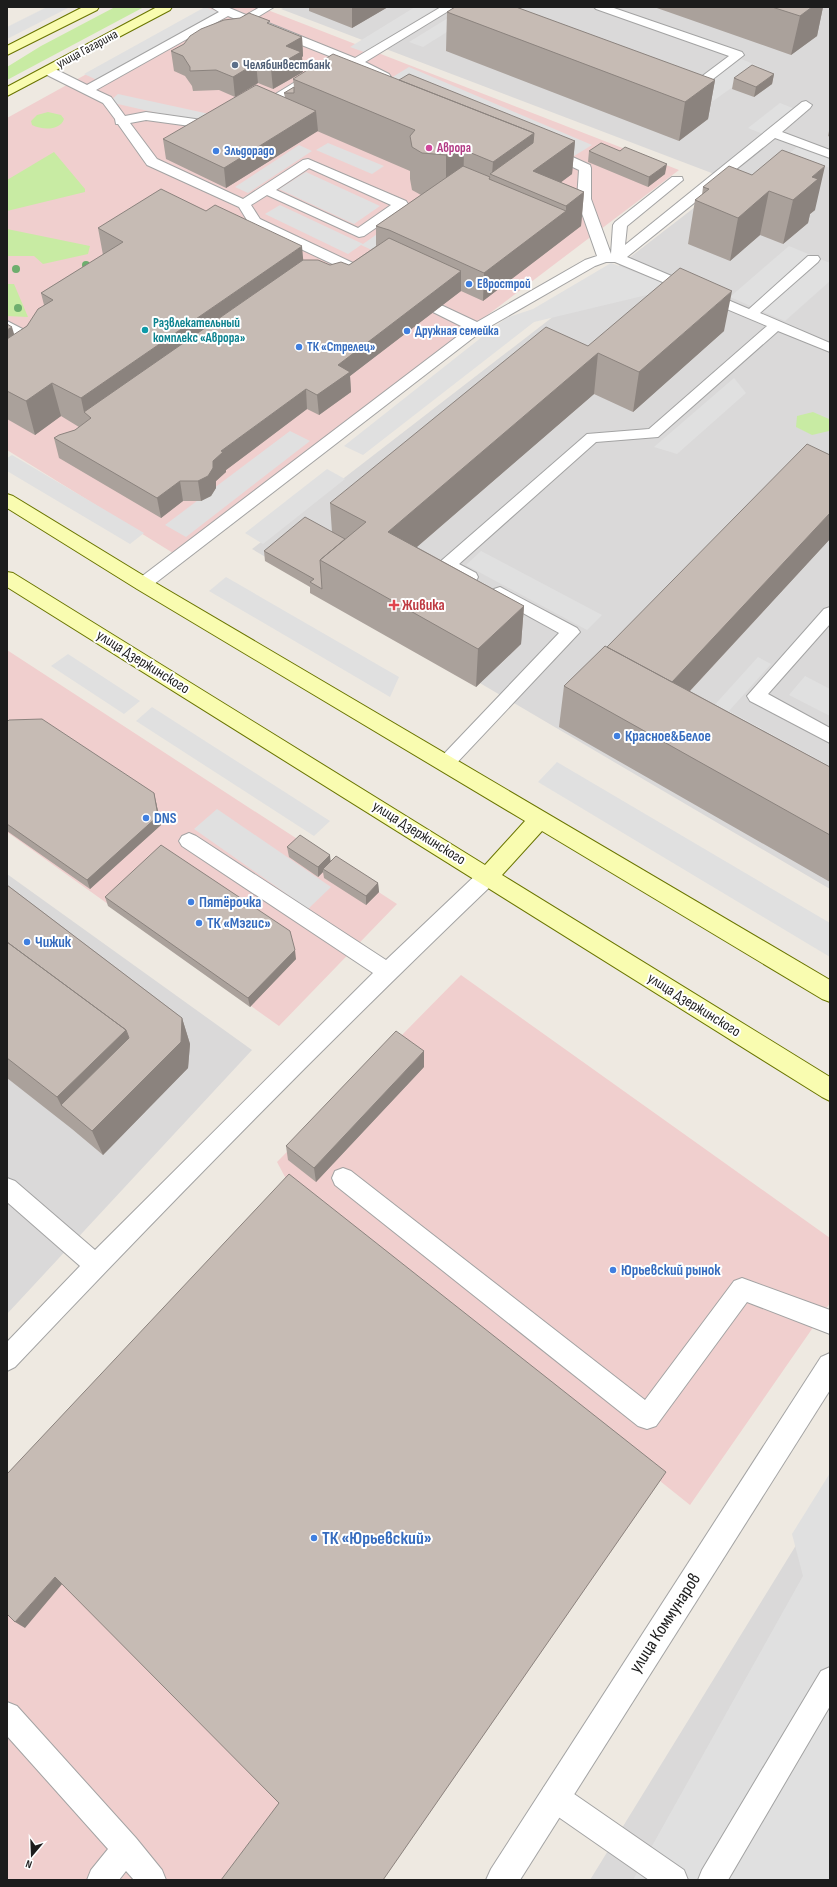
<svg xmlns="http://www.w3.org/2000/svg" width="837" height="1887" viewBox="0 0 837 1887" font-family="'Sofia Sans Condensed',sans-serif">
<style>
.residential{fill:#dad9d9}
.commercial{fill:#f0cfce}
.grass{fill:#c8eba3}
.parking{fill:#e0e0e0}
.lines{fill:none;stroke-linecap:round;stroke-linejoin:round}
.service-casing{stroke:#a3a3a3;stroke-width:2}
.minor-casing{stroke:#a3a3a3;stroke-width:2}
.secondary-casing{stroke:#6a7500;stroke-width:2}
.service{fill:#fff;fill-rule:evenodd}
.minor{fill:#fff;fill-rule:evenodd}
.secondary{fill:#f9fcb0;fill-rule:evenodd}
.tree{fill:#6eae6e}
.wall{fill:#aaa19b}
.shaded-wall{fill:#8b837e}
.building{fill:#c6bbb4;stroke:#8b837e}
.service-dot{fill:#5c6f8a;stroke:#fff;stroke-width:1.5}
.hotel-dot{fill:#d1479c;stroke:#fff;stroke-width:1.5}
.shop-dot{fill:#3f7fe0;stroke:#fff;stroke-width:1.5}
.culture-dot{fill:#0f9aa8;stroke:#fff;stroke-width:1.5}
.health-dot{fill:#e0444e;stroke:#fff;stroke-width:1.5}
.labels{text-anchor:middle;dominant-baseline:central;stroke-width:4;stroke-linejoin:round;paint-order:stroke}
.far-street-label{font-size:13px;fill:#1c1c1c;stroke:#fff}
.far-service-label{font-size:13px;font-weight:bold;fill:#4e5e75;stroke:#fff;text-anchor:start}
.far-hotel-label{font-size:13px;font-weight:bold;fill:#b23c85;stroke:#fff;text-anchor:start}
.far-shop-label{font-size:13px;font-weight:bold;fill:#366cbe;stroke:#fff;text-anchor:start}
.far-culture-label{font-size:13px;font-weight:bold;fill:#0d838f;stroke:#fff;text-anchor:start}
.health-label{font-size:15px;font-weight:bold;fill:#be3a42;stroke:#fff;text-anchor:start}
.street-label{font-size:15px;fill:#1c1c1c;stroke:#fff}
.shop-label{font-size:15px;font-weight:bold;fill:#366cbe;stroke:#fff;text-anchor:start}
.near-shop-label{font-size:18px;font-weight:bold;fill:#366cbe;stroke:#fff;text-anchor:start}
.near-street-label{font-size:18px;fill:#1c1c1c;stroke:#fff}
</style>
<rect width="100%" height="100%" fill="#eee9e1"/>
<path class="residential" d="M 285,7 L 830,7 L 830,889 L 252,549 L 730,180 L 281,9 Z
M 7,874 L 252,1050 L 7,1314 Z
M 830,1490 L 830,1880 L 590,1880 Z"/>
<path class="commercial" d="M 208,7 L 260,7 L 679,170 L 173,553 L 7,450 L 7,118 Z
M 7,650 L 397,904 L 279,1026 L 7,832 Z
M 461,975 L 830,1238 L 830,1303 L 690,1505 L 660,1481 L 383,1880 L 7,1880 L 7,1493 L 291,1188 L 277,1162 Z"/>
<path class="grass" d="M 115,7 L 144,7 L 7,80 L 7,67 L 41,46 Z
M 48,112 L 61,115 L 64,119 C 60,131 42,130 32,125 L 31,121 L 37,115 Z
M 54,152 L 85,189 L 85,192 L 7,211 L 7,180 Z
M 7,229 L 90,246 L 88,254 L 43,264 L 34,256 L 7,256 Z
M 7,284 L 14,284 L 28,317 L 7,316 Z
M 813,412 L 829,419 L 829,431 L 812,435 L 796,427 L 797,416 Z"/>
<path class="parking" d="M 47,7 L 70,7 L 7,39 L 7,27 Z
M 205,7 L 219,12 L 97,80 L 84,74 Z
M 415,7 L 438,7 L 364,52 L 350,47 Z
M 461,10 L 474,15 L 423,47 L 409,42 Z
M 741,59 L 761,67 L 713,101 L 693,93 Z
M 409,67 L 592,145 L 574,156 L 391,78 Z
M 118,94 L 223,117 L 214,126 L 109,102 Z
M 780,103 L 795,109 L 763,134 L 748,128 Z
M 328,143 L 384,166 L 372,174 L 316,150 Z
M 299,145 L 312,151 L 248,193 L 235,187 Z
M 798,146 L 830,158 L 830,168 L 790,153 Z
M 306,172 L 380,206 L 354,224 L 279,189 Z
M 280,205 L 363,244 L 414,208 L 376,252 L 361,245 L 348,254 L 265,214 Z
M 789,246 L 830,263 L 830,281 L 785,321 L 730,297 Z
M 611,263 L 666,284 L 651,294 L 534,322 L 363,455 L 344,446 L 506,318 L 533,309 Z
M 734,378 L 746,393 L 677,454 L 654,447 Z
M 290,431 L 310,441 L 186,537 L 165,525 Z
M 12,455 L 144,533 L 130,544 L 7,471 L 7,458 Z
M 327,469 L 345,479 L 263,544 L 245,533 Z
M 481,551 L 602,615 L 587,630 L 466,565 Z
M 226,577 L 399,677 L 390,697 L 209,591 Z
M 68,654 L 140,701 L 124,714 L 51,666 Z
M 758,657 L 771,664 L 729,711 L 830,766 L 830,790 L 701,720 Z
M 805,676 L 830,689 L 830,716 L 789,695 Z
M 152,707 L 330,821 L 314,836 L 136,721 Z
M 557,762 L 830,923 L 830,957 L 538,782 Z
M 217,809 L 331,887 L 308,909 L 194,829 Z
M 830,1473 L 830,1880 L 633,1880 L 803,1576 L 792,1534 Z"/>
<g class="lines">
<defs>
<path id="service" d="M 211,7 L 227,7 L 246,15 L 260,7 L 274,7 L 256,18 L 355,58 L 441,7 L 455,7 L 365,62 L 389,74 L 391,77 L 389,80 L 385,81 L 356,67 L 350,71 L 342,71 L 340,68 L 347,63 L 228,16 L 96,90 L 111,97 L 125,116 L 146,112 L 209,121 L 211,124 L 209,127 L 205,128 L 146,120 L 130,123 L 157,159 L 243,199 L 303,160 L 308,159 L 406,201 L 408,204 L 406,207 L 364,236 L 359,237 L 267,195 L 251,205 L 260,219 L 370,271 L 372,274 L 370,277 L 360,277 L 250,225 L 239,207 L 147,165 L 118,124 L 116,124 L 115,119 L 103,103 L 43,73 L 41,70 L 47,66 L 51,67 L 87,85 L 219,12 ZM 309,168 L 391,205 L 358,228 L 276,190 Z
M 594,7 L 611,7 L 742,52 L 744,55 L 695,93 L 691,94 L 683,92 L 681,89 L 683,86 L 689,86 L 729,56 L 596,9 Z
M 310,73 L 319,75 L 321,78 L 319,81 L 312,81 L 274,104 L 266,104 L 264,101 Z
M 806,101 L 812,105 L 810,108 L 782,132 L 830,150 L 830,158 L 775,138 L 627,257 L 749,309 L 808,256 L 818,256 L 820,259 L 818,262 L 760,313 L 830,343 L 830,352 L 778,331 L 658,437 L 596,442 L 459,564 L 476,573 L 478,577 L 476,581 C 465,584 444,574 439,565 L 441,561 L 587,434 L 649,429 L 767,326 L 615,262 L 606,262 L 595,266 L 482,331 L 149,588 L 143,590 L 137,588 L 135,584 L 137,580 L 467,329 L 433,312 L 431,309 L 433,306 L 443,306 L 477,322 L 585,260 L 597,256 L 577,199 L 579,170 L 545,154 L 543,151 L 545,148 L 553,148 L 590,165 L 591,168 L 591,199 L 611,254 L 613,225 L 615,222 L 672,177 L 682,177 L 683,180 L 627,226 L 625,245 L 802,102 Z
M 7,321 L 36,336 L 42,347 C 34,359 22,371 7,375 L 7,364 L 24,353 L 28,347 L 25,342 L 7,331 Z
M 500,587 L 577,628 L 580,632 L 452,768 L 446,770 L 440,768 L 437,763 L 440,758 L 559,633 L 494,597 L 492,593 L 494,589 Z
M 830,607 L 830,624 L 768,694 L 830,728 L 830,743 L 750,701 L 747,696 L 824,609 Z
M 189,833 L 196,836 L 386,960 L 481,870 L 488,868 L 495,870 L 498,876 L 495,882 C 331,1039 171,1202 15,1367 L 7,1371 L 7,1342 L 80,1266 L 7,1202 L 7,1178 L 15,1181 L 95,1250 L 373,973 L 182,846 L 179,841 L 182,836 Z
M 343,1168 L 351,1171 L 645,1400 L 734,1281 L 742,1278 L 830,1310 L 830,1334 L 747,1302 L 656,1426 L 647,1429 L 638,1426 L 335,1185 L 332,1178 L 335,1171 Z
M 830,1667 L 830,1706 L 728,1880 L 698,1880 L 702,1870 L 821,1671 Z
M 7,1702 L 17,1706 L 136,1838 L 162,1870 L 166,1880 L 134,1880 L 126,1871 L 119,1880 L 87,1880 L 91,1870 L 108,1849 L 7,1736 Z
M 554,1783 L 564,1787 L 684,1870 L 688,1880 L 649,1880 L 544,1807 L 540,1797 L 544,1787 Z"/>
<path id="minor" d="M 830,1353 L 830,1390 L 520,1880 L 486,1880 L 491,1869 L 821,1357 Z"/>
<path id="secondary" d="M 83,7 L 99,7 L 97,10 L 7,55 L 7,46 Z
M 157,7 L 172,7 L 170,10 L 7,96 L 7,87 Z
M 7,494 L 13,496 L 149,579 L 830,980 L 830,1002 L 822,999 L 542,831 L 502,875 L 830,1077 L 830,1101 L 822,1097 L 7,587 L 7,572 L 13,573 L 485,865 L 525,821 L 137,589 L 7,508 Z"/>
</defs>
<use href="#service" class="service-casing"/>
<use href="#minor" class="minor-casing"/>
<use href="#secondary" class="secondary-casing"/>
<use href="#service" class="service"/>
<use href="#minor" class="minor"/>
<use href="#secondary" class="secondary"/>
</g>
<g class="tree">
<circle cx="86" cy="265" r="4"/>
<circle cx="16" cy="269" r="4"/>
<circle cx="18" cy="308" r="4"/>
</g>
<path class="wall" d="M 309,7 L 388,7 L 352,28 L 309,11 Z
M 654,7 L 823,7 L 817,36 L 791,55 Z
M 447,12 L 715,80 L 708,119 L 679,141 L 446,51 Z
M 270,24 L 302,37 L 303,56 L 302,57 L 303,72 L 273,89 L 258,83 L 235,97 L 219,90 L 193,91 L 192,86 L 185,76 L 174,71 L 171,51 Z
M 774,74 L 772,84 L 754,97 L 732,89 L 734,78 Z
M 293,79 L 399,80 L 575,141 L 572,174 L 560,182 L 584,192 L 581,226 L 483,301 L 461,291 L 350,376 L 351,392 L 319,415 L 307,409 L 226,470 L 226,472 L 216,481 L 216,488 L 211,496 L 201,501 L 183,501 L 161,518 L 59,458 L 54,438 L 75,430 L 79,427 L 61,416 L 35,435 L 7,419 L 7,324 L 14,335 L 27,326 L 44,305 L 41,293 L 103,255 L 98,228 L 303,260 L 330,265 L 349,265 L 376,246 L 376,226 L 421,195 L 412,190 L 410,179 L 410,171 L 317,131 L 226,188 L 166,159 L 163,139 L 285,98 L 284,93 L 294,87 Z
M 830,126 L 830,137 L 828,136 Z
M 589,151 L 665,174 L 648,187 L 588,162 Z
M 752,175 L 815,210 L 810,214 L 808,223 L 783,244 L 760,235 L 730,261 L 688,244 L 695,200 L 702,195 L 703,187 Z
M 724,331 L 633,412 L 594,394 L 417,547 L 524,606 L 521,644 L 476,687 L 310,593 L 310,587 L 265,561 L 264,551 L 332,532 L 330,503 L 588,346 Z
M 830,455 L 830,539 L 690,691 L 830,767 L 830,882 L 559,727 L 564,686 L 607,647 Z
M 7,722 L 156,802 L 161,825 L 90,889 L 7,831 Z
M 287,847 L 331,861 L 378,883 L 379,892 L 366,905 L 324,878 L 323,872 L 318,877 L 289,857 Z
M 7,885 L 182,1018 L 190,1044 L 188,1068 L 103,1155 L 72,1129 L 7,1078 Z
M 105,897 L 296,959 L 250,1007 L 108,906 Z
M 424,1067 L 316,1182 L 288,1160 L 286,1146 Z"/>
<path class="shaded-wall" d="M 352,7 L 388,7 L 352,28 Z
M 812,7 L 823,7 L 817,36 L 791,55 L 800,16 Z
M 302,37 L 303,56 L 302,57 L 303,72 L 273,89 L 271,69 L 286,46 Z
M 256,63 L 258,83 L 235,97 L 233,77 Z
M 774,74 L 772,84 L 754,97 L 756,87 Z
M 715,80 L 708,119 L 679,141 L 685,102 Z
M 316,111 L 318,131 L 226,188 L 224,168 Z
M 534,133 L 531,177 L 492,174 L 493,162 Z
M 575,141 L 572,174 L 543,196 L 533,171 Z
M 464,150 L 463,193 L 446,199 L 446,155 Z
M 667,164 L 665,174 L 648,187 L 649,177 Z
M 825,166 L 815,210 L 810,214 L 808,223 L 783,244 L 793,200 L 812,177 Z
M 769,191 L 760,235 L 730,261 L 738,218 Z
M 584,192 L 581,226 L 483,301 L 484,273 L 566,211 L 566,206 Z
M 302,246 L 305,280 L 91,418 L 84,412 L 81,398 Z
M 461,271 L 461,291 L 350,376 L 351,392 L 319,415 L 317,395 L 338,365 Z
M 732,291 L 724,331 L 633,412 L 639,372 Z
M 12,327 L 18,347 L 7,353 L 7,330 Z
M 598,353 L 594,394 L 389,571 L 388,532 Z
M 52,383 L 61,416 L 35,435 L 26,401 Z
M 306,389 L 307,409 L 226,470 L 226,472 L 216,481 L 216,488 L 211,496 L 201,501 L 198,481 L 213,461 L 221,451 Z
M 180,481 L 183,501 L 161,518 L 157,498 Z
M 830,513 L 830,539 L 661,722 L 670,684 Z
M 524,606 L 521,644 L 476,687 L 478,649 Z
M 154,793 L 161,825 L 90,889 L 87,880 Z
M 330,855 L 331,864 L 323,869 L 323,872 L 318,877 L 318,867 Z
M 378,883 L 379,892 L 366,905 L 366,896 Z
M 295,950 L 296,959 L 250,1007 L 248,998 Z
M 182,1018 L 190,1044 L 188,1068 L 103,1155 L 92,1131 Z
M 126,1030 L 138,1064 L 61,1105 L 57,1097 Z
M 424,1051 L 424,1067 L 316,1182 L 314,1168 Z
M 55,1577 L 63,1583 L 25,1628 L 15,1622 Z"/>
<path class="building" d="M 455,7 L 516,7 L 715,80 L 685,102 L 447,12 Z
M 772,7 L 812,7 L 800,16 Z
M 249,13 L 270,21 L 267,23 L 302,37 L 286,46 L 301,52 L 271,69 L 256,63 L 233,77 L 216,70 L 190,71 L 190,67 L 183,56 L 171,51 L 184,44 L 190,36 L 201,29 L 224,20 L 240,18 Z
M 333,54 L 534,133 L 493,162 L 464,150 L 446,155 L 422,153 L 412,147 L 410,136 L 415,130 L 293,79 Z
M 752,65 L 774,74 L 756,87 L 734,78 Z
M 409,74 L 575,141 L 533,171 L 584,192 L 566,206 L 490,174 L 533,143 L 534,133 L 399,80 Z
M 256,85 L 316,111 L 224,168 L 163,139 Z
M 294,87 L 294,93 L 284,93 Z
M 601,143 L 620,151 L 625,147 L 667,164 L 649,177 L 589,151 Z
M 782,150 L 825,166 L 812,177 L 818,179 L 793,200 L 769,191 L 738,218 L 695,200 L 709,189 L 703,187 L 729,166 L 752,175 Z
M 463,166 L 490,177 L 489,179 L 566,211 L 484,273 L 389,230 L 376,226 Z
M 161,189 L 206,211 L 215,205 L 302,246 L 81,398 L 52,383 L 26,401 L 7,391 L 7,339 L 27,326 L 38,309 L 53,300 L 41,293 L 123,242 L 98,228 Z
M 389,238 L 461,271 L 338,365 L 350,372 L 317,395 L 306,389 L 221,451 L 223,452 L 213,461 L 213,468 L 208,476 L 198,481 L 180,481 L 157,498 L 54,438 L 59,435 L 75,430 L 91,418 L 84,412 L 303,260 L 318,260 L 330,265 L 341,262 L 349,265 Z
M 680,268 L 732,291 L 639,372 L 598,353 L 388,532 L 524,606 L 478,649 L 320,560 L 366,522 L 330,503 L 546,327 L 588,346 Z
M 7,324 L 12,327 L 7,330 Z
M 807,444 L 830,455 L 830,513 L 672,682 L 607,647 Z
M 305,517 L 345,539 L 320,560 L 322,589 L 310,582 L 314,579 L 264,551 Z
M 605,646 L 830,767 L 830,835 L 564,686 Z
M 42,719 L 154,793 L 158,816 L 87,880 L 7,824 L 7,722 L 9,720 Z
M 300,835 L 330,855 L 318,867 L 287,847 Z
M 161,845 L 290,931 L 295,950 L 248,998 L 105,897 Z
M 336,856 L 378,883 L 366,896 L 323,869 Z
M 7,885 L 182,1018 L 181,1042 L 92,1131 L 61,1105 L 129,1038 L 126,1030 L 7,942 Z
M 7,942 L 126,1030 L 57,1097 L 7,1058 Z
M 396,1031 L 424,1051 L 314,1168 L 286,1146 Z
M 289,1174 L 666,1472 L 383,1880 L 221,1880 L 279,1803 L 55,1577 L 15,1622 L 7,1614 L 7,1474 Z"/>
<circle class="service-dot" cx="235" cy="65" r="4"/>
<circle class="hotel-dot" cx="429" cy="148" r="4"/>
<g class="shop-dot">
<circle cx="216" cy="151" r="4"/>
<circle cx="469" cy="284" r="4"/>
<circle cx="407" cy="331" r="4"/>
<circle cx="299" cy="347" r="4"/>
<circle cx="617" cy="736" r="4"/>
<circle cx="146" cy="818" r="4"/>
<circle cx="191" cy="902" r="4"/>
<circle cx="199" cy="923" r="4"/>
<circle cx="27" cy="942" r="4"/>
<circle cx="613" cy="1270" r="4"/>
<circle cx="314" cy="1538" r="4"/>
</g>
<circle class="culture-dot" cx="145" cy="330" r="4"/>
<path class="health-dot" d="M392 599h4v4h4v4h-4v4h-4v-4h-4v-4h4z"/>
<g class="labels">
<g class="far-street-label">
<text transform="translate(87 49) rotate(-28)">улица Гагарина</text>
</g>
<g class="far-service-label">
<text x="243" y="65">Челябинвестбанк</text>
</g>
<g class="far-hotel-label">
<text x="437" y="148">Аврора</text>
</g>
<g class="far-shop-label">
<text x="224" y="151">Эльдорадо</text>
<text x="477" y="284">Еврострой</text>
<text x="415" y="331">Дружная семейка</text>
<text x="307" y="347">ТК «Стрелец»</text>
</g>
<g class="far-culture-label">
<text x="153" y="323">Развлекательный<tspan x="153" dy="15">комплекс «Аврора»</tspan></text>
</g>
<g class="health-label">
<text x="402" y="605">Живика</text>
</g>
<g class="street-label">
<text transform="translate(143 662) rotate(32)">улица Дзержинского</text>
<text transform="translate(419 833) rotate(32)">улица Дзержинского</text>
<text transform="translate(694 1005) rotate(32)">улица Дзержинского</text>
</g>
<g class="shop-label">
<text x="625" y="736">Красное&amp;Белое</text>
<text x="154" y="818">DNS</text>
<text x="199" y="902">Пятёрочка</text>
<text x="207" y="923">ТК «Мэгис»</text>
<text x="35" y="942">Чижик</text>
<text x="621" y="1270">Юрьевский рынок</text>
</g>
<g class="near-shop-label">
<text x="322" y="1538">ТК «Юрьевский»</text>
</g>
<g class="near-street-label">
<text transform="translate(665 1623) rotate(-57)">улица Коммунаров</text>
</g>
</g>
<rect width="837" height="1887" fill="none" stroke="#1c1c1c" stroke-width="16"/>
<g transform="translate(32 1855) rotate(199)" stroke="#ffffff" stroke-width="3" paint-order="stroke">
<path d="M0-3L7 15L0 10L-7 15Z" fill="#1c1c1c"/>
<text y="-6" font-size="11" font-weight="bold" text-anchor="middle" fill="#1c1c1c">N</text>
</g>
</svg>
